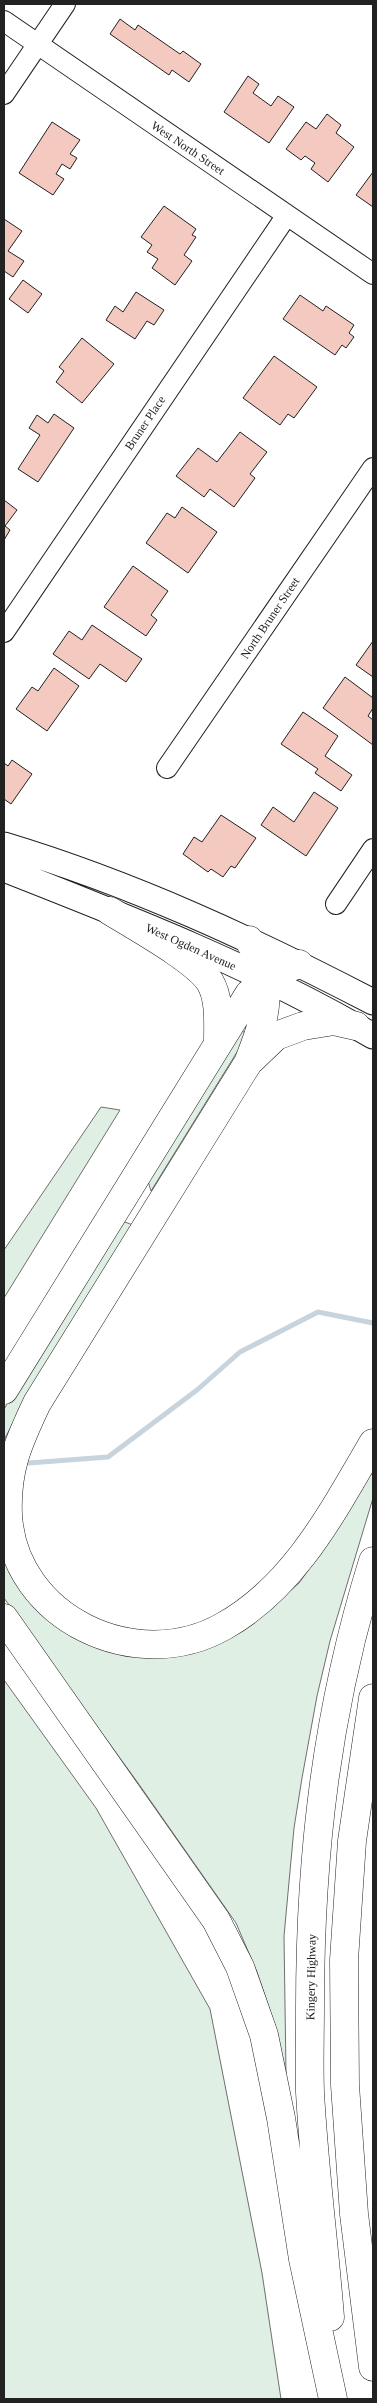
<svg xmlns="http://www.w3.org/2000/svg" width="377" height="2403" viewBox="0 0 377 2403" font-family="'Times New Roman',serif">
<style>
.green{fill:#e0efe3;stroke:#6f6f6f}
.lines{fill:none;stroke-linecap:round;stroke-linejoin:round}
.stream{stroke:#c7d3dd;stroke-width:5}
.building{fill:#f3c9c0;stroke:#222}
.minor-casing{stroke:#222;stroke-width:22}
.major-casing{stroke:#222;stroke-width:27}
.highway-casing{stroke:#222;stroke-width:29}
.minor{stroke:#fff;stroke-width:20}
.major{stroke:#fff;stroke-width:25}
.highway{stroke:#fff;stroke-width:28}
.labels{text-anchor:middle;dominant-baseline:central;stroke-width:4;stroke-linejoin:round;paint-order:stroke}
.street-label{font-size:12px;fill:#222;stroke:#fff}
</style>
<rect width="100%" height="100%" fill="#fff"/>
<path class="green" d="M 240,1031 L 248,1033 L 242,1044 L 151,1191 L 147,1178 Z
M 101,1107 L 120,1110 L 4,1298 L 4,1250 Z
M 122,1221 L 133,1225 L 29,1393 L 5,1438 L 4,1444 L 4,1409 Z
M 370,1474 L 373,1474 L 373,1498 L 330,1641 L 317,1696 L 302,1778 L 294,1828 L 284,1936 L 286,2073 L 276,2028 L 257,1972 L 236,1923 L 138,1783 L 4,1598 L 4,1546 L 39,1610 L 65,1632 L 105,1650 L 264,1614 L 299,1583 L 330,1540 Z
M 4,1680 L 96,1808 L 210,2009 L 262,2273 L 281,2399 L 4,2399 Z"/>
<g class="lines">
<path class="stream" d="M 29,1463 L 108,1457 L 197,1390 L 240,1352 L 318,1312 L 373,1323"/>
</g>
<path class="building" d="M 120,19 L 135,30 L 138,25 L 180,54 L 183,51 L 201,64 L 189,82 L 172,70 L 169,75 L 110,34 Z
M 248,76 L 259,84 L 253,93 L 271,106 L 278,96 L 294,107 L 269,143 L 224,112 Z
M 327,114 L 341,125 L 336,133 L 354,147 L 328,182 L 311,169 L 315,163 L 305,156 L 301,160 L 286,149 L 306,122 L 316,129 Z
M 52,122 L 80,140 L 70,154 L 77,158 L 70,169 L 62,164 L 56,174 L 64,179 L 53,195 L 19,173 Z
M 373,172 L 373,207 L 356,195 Z
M 164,206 L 196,229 L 192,235 L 196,237 L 184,255 L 192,261 L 175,285 L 152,268 L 158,259 L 147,252 L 152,245 L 141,237 Z
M 4,219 L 22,231 L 8,251 L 24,261 L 13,277 L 4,271 Z
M 23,280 L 42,294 L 28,313 L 9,299 Z
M 136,292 L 164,310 L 154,325 L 147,321 L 135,339 L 106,320 L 115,306 L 123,312 Z
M 300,295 L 323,311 L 326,306 L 354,325 L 349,333 L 354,337 L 346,348 L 342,345 L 335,355 L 283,319 Z
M 82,338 L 114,364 L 82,403 L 56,382 L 64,371 L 59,367 Z
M 274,356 L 317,387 L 294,418 L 288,414 L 280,425 L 243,398 Z
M 54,414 L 74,428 L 38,482 L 18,469 L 40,435 L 29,428 L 37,415 L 48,423 Z
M 240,432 L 267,452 L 250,474 L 255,478 L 234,507 L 210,489 L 204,497 L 176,476 L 198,448 L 217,462 Z
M 4,500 L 17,510 L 5,526 L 10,530 L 4,540 Z
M 182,507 L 217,532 L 188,573 L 146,543 L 167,513 L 175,518 Z
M 133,566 L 168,591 L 151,615 L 157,620 L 146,636 L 104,607 Z
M 92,625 L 142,659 L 126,682 L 100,664 L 89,679 L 53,654 L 69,631 L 82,640 Z
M 373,641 L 373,677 L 356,665 Z
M 54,668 L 79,686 L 47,731 L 16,709 L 32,687 L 38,691 Z
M 345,677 L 373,698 L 373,708 L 368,716 L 373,720 L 373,745 L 323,708 Z
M 303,712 L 338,736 L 325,756 L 352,775 L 341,791 L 315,773 L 318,769 L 281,744 Z
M 12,760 L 32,774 L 11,804 L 4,799 L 4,763 L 8,766 Z
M 314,792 L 338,808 L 306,856 L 261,825 L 273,807 L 294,822 Z
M 221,815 L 256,838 L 235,868 L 231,866 L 223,877 L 211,869 L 208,872 L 183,854 L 194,837 L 202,842 Z"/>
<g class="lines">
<defs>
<path id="minor" d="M 4,21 L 373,274
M 4,94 L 65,4
M 4,632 L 287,215
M 167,768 L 373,468
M 336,904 L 373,849"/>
<path id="major" d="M 4,845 C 133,884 254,940 373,1002
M 4,869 C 129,918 257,968 373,1036"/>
<path id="highway" d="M 110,911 C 134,926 196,960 210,982 C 220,999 218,1023 218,1042
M 249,940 C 275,988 267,1015 248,1063 L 37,1403 C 18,1443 6,1470 8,1515 C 14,1619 137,1676 224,1626 C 295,1586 333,1511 373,1443
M 251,1060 L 276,1036 L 303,1026 L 334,1021 L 356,1026
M 4,1390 L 249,994 L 273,974 L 299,964
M 4,1618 L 216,1920 L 240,1967 L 264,2035 L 281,2118 L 303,2259 L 333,2399
M 373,1698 L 352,1841 L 344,1960 L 345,2085 L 354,2214 L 373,2367
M 330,2317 C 324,2242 314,2167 310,2092 C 309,2064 310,2035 310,2007 C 310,1852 327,1709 373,1561"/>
</defs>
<use href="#minor" class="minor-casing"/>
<use href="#major" class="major-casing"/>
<use href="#highway" class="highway-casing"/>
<use href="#minor" class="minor"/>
<use href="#major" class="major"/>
<use href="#highway" class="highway"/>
</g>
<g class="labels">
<g class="street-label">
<text transform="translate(188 148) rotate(34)">West North Street</text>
<text transform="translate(145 423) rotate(-56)">Bruner Place</text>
<text transform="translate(270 618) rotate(-56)">North Bruner Street</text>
<text transform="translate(191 947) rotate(24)">West Ogden Avenue</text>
<text transform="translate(311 1977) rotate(-89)">Kingery Highway</text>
</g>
</g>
<rect width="377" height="2403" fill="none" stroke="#222222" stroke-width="10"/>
</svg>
